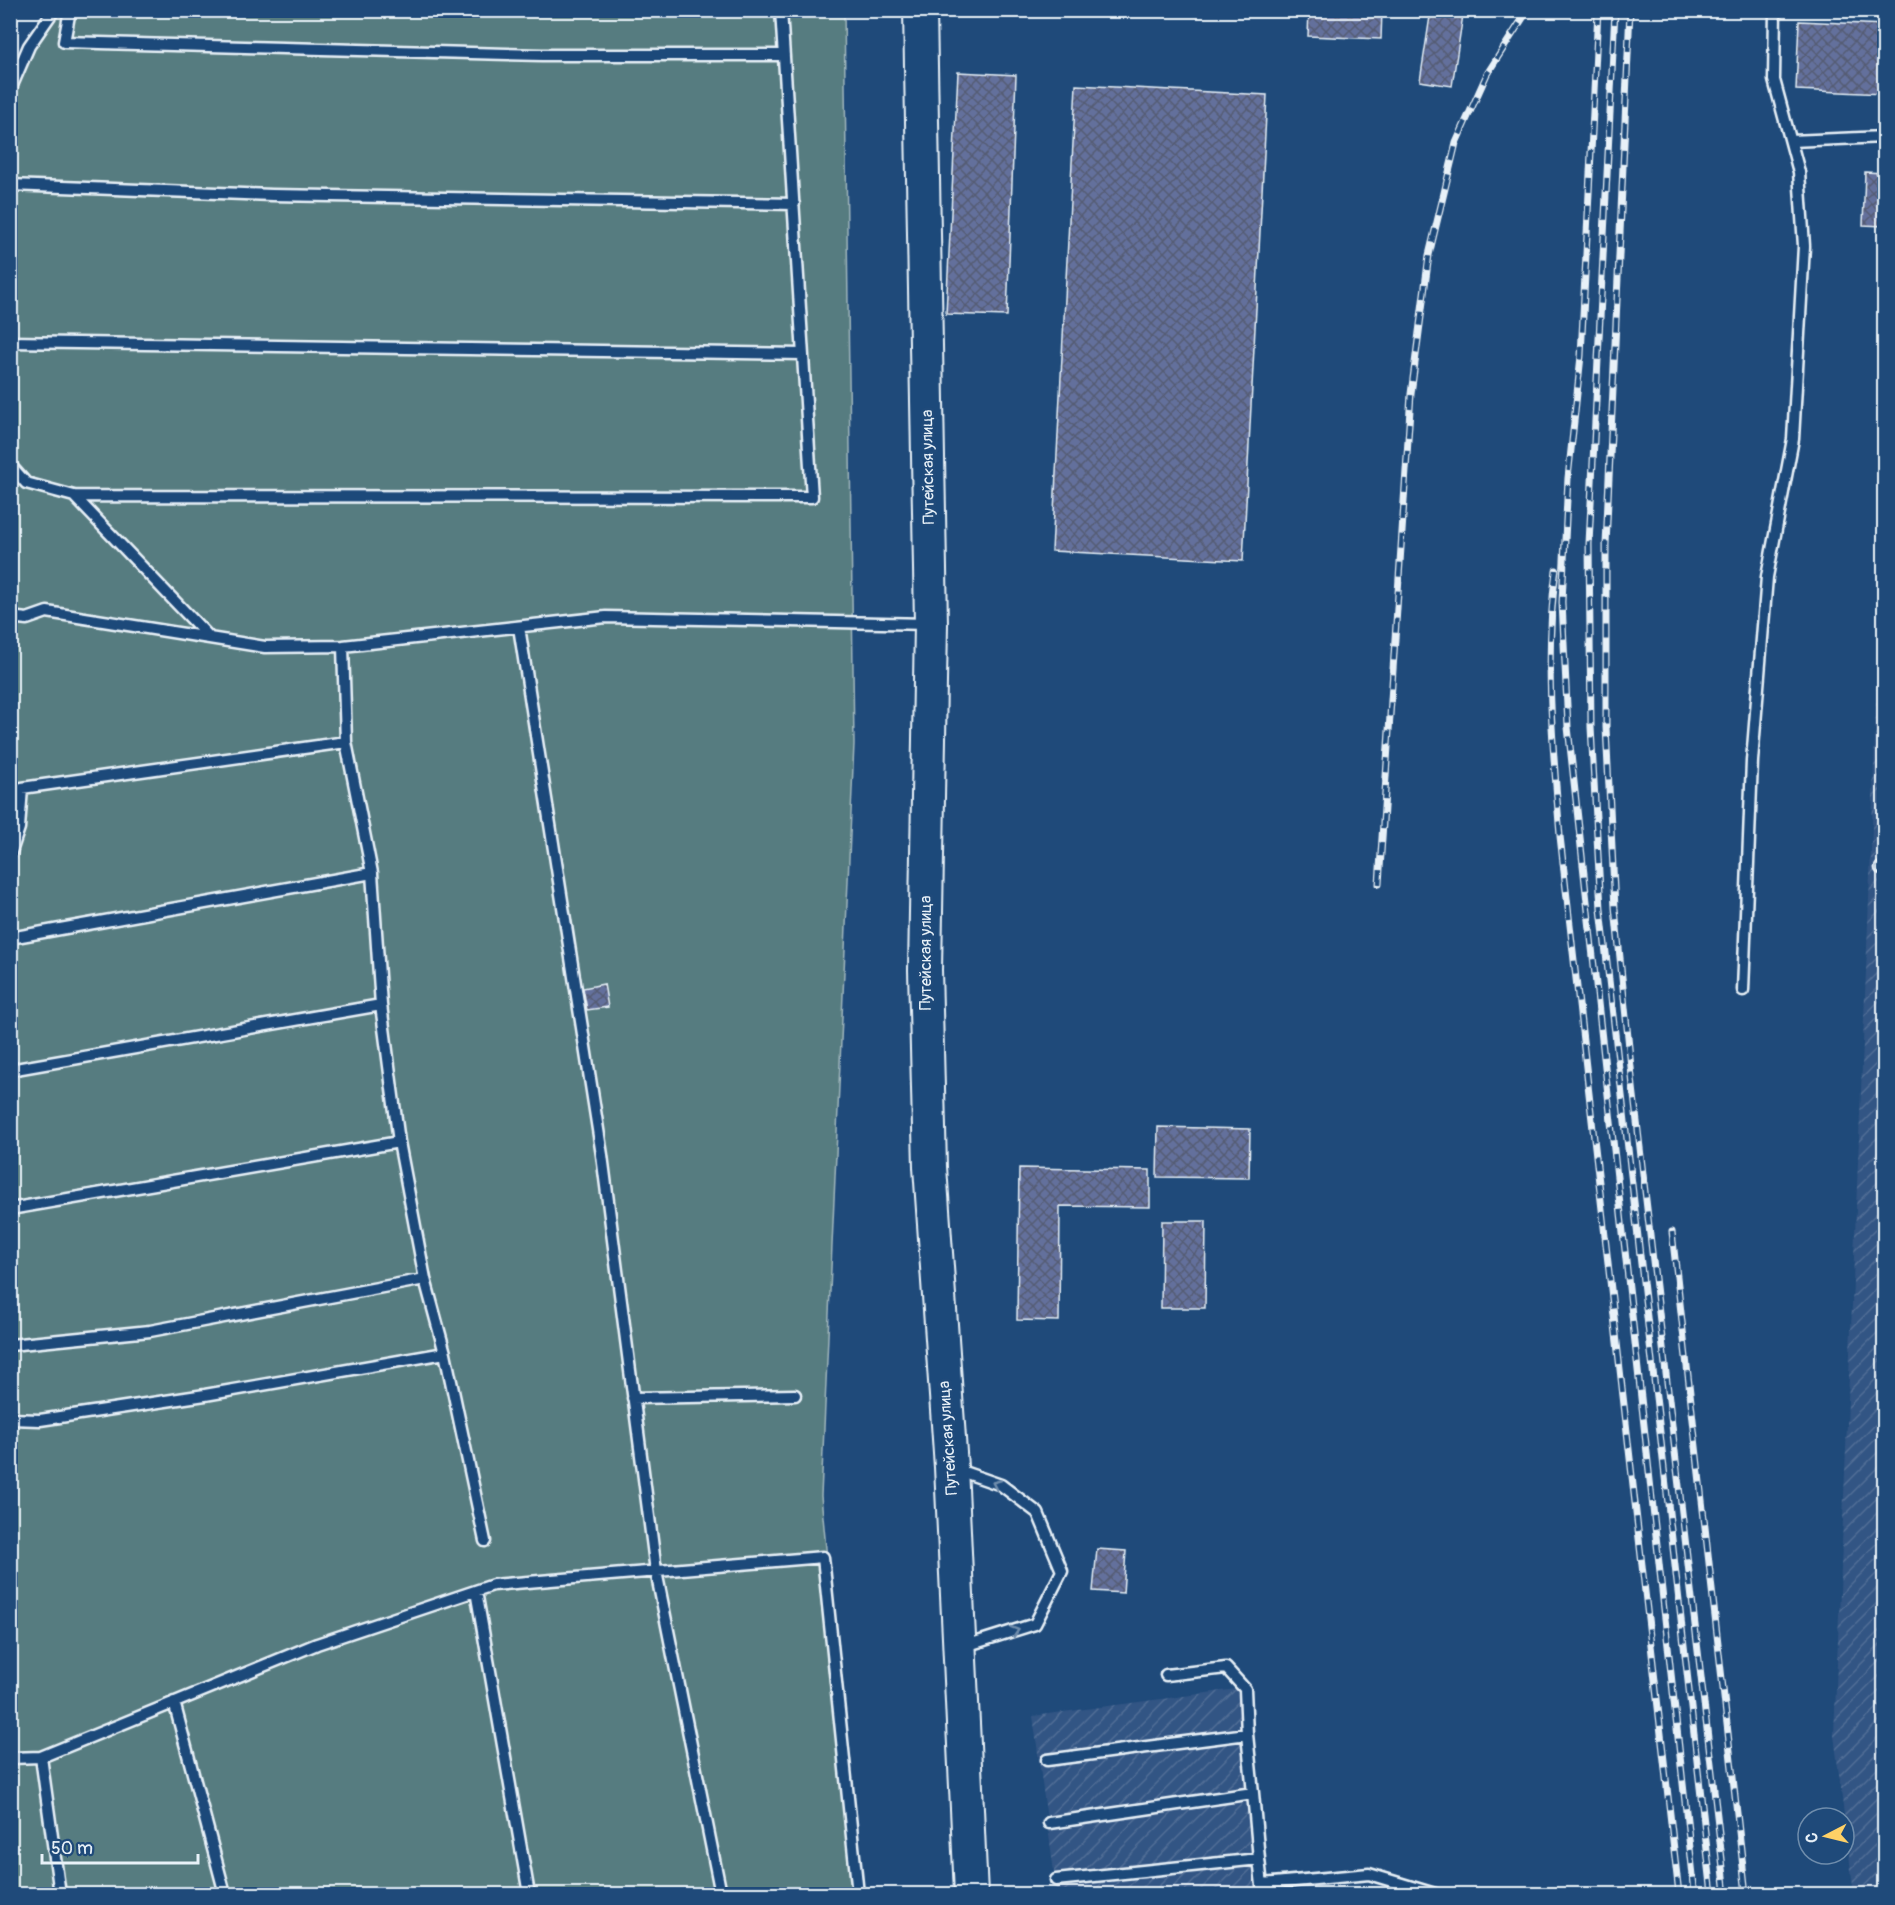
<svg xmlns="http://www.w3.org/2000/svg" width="1895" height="1905" viewBox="0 0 1895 1905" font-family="Pangolin,sans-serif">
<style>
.industrial{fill:url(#industrial-furrows)}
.garden{fill:#577b80;stroke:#a0b6bc;stroke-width:1.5}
.building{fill:url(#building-cross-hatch);stroke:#e8f1f8;stroke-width:1.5}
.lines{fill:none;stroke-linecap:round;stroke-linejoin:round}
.service-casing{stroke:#e8f1f8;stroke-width:15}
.secondary-casing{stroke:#e8f1f8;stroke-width:36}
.service{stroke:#1f4a7a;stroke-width:10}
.secondary{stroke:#1f4a7a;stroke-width:32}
.rail-casing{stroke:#e8f1f8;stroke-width:7}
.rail{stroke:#1f4a7a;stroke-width:4.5;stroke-dasharray:14;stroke-linecap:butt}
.oneway{stroke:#6f8dac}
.labels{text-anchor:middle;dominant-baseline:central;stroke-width:6;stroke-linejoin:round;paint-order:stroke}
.street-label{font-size:16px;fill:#e8f1f8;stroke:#1f4a7a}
</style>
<defs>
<pattern id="industrial-furrows" width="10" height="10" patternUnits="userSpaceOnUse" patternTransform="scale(1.5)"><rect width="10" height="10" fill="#335584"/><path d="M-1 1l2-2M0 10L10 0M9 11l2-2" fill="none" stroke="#516e96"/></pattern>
<pattern id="building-cross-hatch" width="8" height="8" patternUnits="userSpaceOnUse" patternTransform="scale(1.5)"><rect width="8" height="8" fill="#63709c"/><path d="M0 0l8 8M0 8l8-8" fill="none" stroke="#545c73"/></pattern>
</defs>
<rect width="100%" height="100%" fill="#1f4a7a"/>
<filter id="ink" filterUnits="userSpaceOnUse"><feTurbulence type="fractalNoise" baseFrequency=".0167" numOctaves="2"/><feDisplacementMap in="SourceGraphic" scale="12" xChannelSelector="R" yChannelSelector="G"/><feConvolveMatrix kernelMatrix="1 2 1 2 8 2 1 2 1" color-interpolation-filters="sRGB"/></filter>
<g filter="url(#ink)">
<path class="industrial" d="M 1884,444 L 1884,1894 L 1854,1894 L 1834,1735 L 1872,828 Z
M 1237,1689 L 1265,1894 L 1057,1894 L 1033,1716 Z"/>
<path class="garden" d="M 46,11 L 844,11 L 854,744 L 821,1496 L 859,1894 L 11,1894 L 10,77 Z"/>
<path class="building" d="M 1309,10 L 1382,10 L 1381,39 L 1308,36 Z
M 1431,10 L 1463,15 L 1452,86 L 1420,81 Z
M 1799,21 L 1884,25 L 1884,94 L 1796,90 Z
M 958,72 L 1016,75 L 1007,316 L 946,314 Z
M 1076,85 L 1267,95 L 1243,561 L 1052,551 Z
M 1865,172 L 1884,173 L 1884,226 L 1863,225 Z
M 604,984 L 608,1007 L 587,1010 L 583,988 Z
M 1158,1127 L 1250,1129 L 1249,1178 L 1157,1177 Z
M 1019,1168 L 1150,1170 L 1150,1207 L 1060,1206 L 1059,1321 L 1017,1320 Z
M 1162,1221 L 1206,1221 L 1205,1308 L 1161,1308 Z
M 1097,1549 L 1126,1551 L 1123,1593 L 1093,1591 Z"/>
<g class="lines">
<defs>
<path id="service" d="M 70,10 L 64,42 L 542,55 L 784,55
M 10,90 L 29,46 L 54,10
M 1791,141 L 1884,137
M 10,185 L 272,195 L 794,204
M 10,342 L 803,354
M 10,465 L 26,483 L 74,496 L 209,637
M 74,496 L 812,497 L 781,10
M 10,617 L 27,619 L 47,612 L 265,647 L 343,646 L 606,617 L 928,624
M 519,627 L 602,1155 L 656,1571 L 721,1894
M 10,855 L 19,828 L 22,788 L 346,742
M 1881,868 L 1884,868
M 10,938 L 372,873
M 1743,990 L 1752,761 L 1767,577 L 1793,439 L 1804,246 L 1799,172 L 1774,80 L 1775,10
M 10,1070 L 381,1005
M 10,1209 L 399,1142
M 10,1345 L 150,1331 L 425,1279
M 445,1353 L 485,1541
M 633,1398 L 795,1395
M 10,1419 L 40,1420 L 205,1395 L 445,1353 L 425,1279 L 399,1142 L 381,1005 L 372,873 L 346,742 L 343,646
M 955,1469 L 1001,1485 L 1038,1513 L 1062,1571 L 1035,1624 L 962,1647
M 476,1591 L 529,1894
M 1166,1675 L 1226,1668 L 1245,1689 L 1247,1734
M 174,1702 L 225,1894
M 41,1757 L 60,1894
M 10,1758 L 41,1757 L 317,1644 L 493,1585 L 823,1557 L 858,1894
M 1047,1760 L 1247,1734 L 1253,1793
M 1049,1823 L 1253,1793 L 1259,1859
M 1056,1880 L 1259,1859 L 1263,1894
M 1262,1884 L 1369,1874 L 1435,1894"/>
<path id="secondary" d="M 920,10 L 931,624 L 925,970 L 930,1167 L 951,1467 L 971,1894"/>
</defs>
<use href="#service" class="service-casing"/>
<use href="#secondary" class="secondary-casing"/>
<use href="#service" class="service"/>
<use href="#secondary" class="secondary"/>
<defs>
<path id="rail" d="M 1598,10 L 1581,356 L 1568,478 L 1562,602 L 1568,727 L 1695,1894
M 1615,10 L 1589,544 L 1591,727 L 1601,909 L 1712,1894
M 1630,10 L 1606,545 L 1606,727 L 1615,908 L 1633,1087 L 1726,1894
M 1556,570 C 1544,658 1553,748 1560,836 L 1679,1894
M 1379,884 L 1411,394 L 1429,255 L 1456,143 L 1487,74 L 1528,10
M 1672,1232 L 1746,1894"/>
</defs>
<use href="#rail" class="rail-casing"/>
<use href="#rail" class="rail"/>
</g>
<defs><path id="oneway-chevron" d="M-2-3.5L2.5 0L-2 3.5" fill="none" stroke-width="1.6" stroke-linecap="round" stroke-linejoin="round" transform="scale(1.5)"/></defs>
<g class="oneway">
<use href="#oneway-chevron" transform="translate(996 1484) rotate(-156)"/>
<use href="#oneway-chevron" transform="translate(1015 1631) rotate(-18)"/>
</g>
</g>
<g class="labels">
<g class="street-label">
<text transform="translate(928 467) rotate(-91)">Путейская улица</text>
<text transform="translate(926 953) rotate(-90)">Путейская улица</text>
<text transform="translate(948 1438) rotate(-94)">Путейская улица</text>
</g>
</g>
<rect width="1895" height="1905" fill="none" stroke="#1f4a7a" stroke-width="36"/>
<rect x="18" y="18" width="1859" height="1869" fill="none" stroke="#e8f1f8" stroke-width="2" filter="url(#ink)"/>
<g transform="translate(1826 1836) rotate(263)"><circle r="28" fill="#1f4a7a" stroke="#6f8dac" stroke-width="1.5"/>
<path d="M0-4.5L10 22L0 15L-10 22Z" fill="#ffd166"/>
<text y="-9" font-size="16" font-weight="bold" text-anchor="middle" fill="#e8f1f8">С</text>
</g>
<path d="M42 1854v9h156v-9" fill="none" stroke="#e8f1f8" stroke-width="3"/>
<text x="51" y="1854" font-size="18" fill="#e8f1f8" stroke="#1f4a7a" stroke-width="4.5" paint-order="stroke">50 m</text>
</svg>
